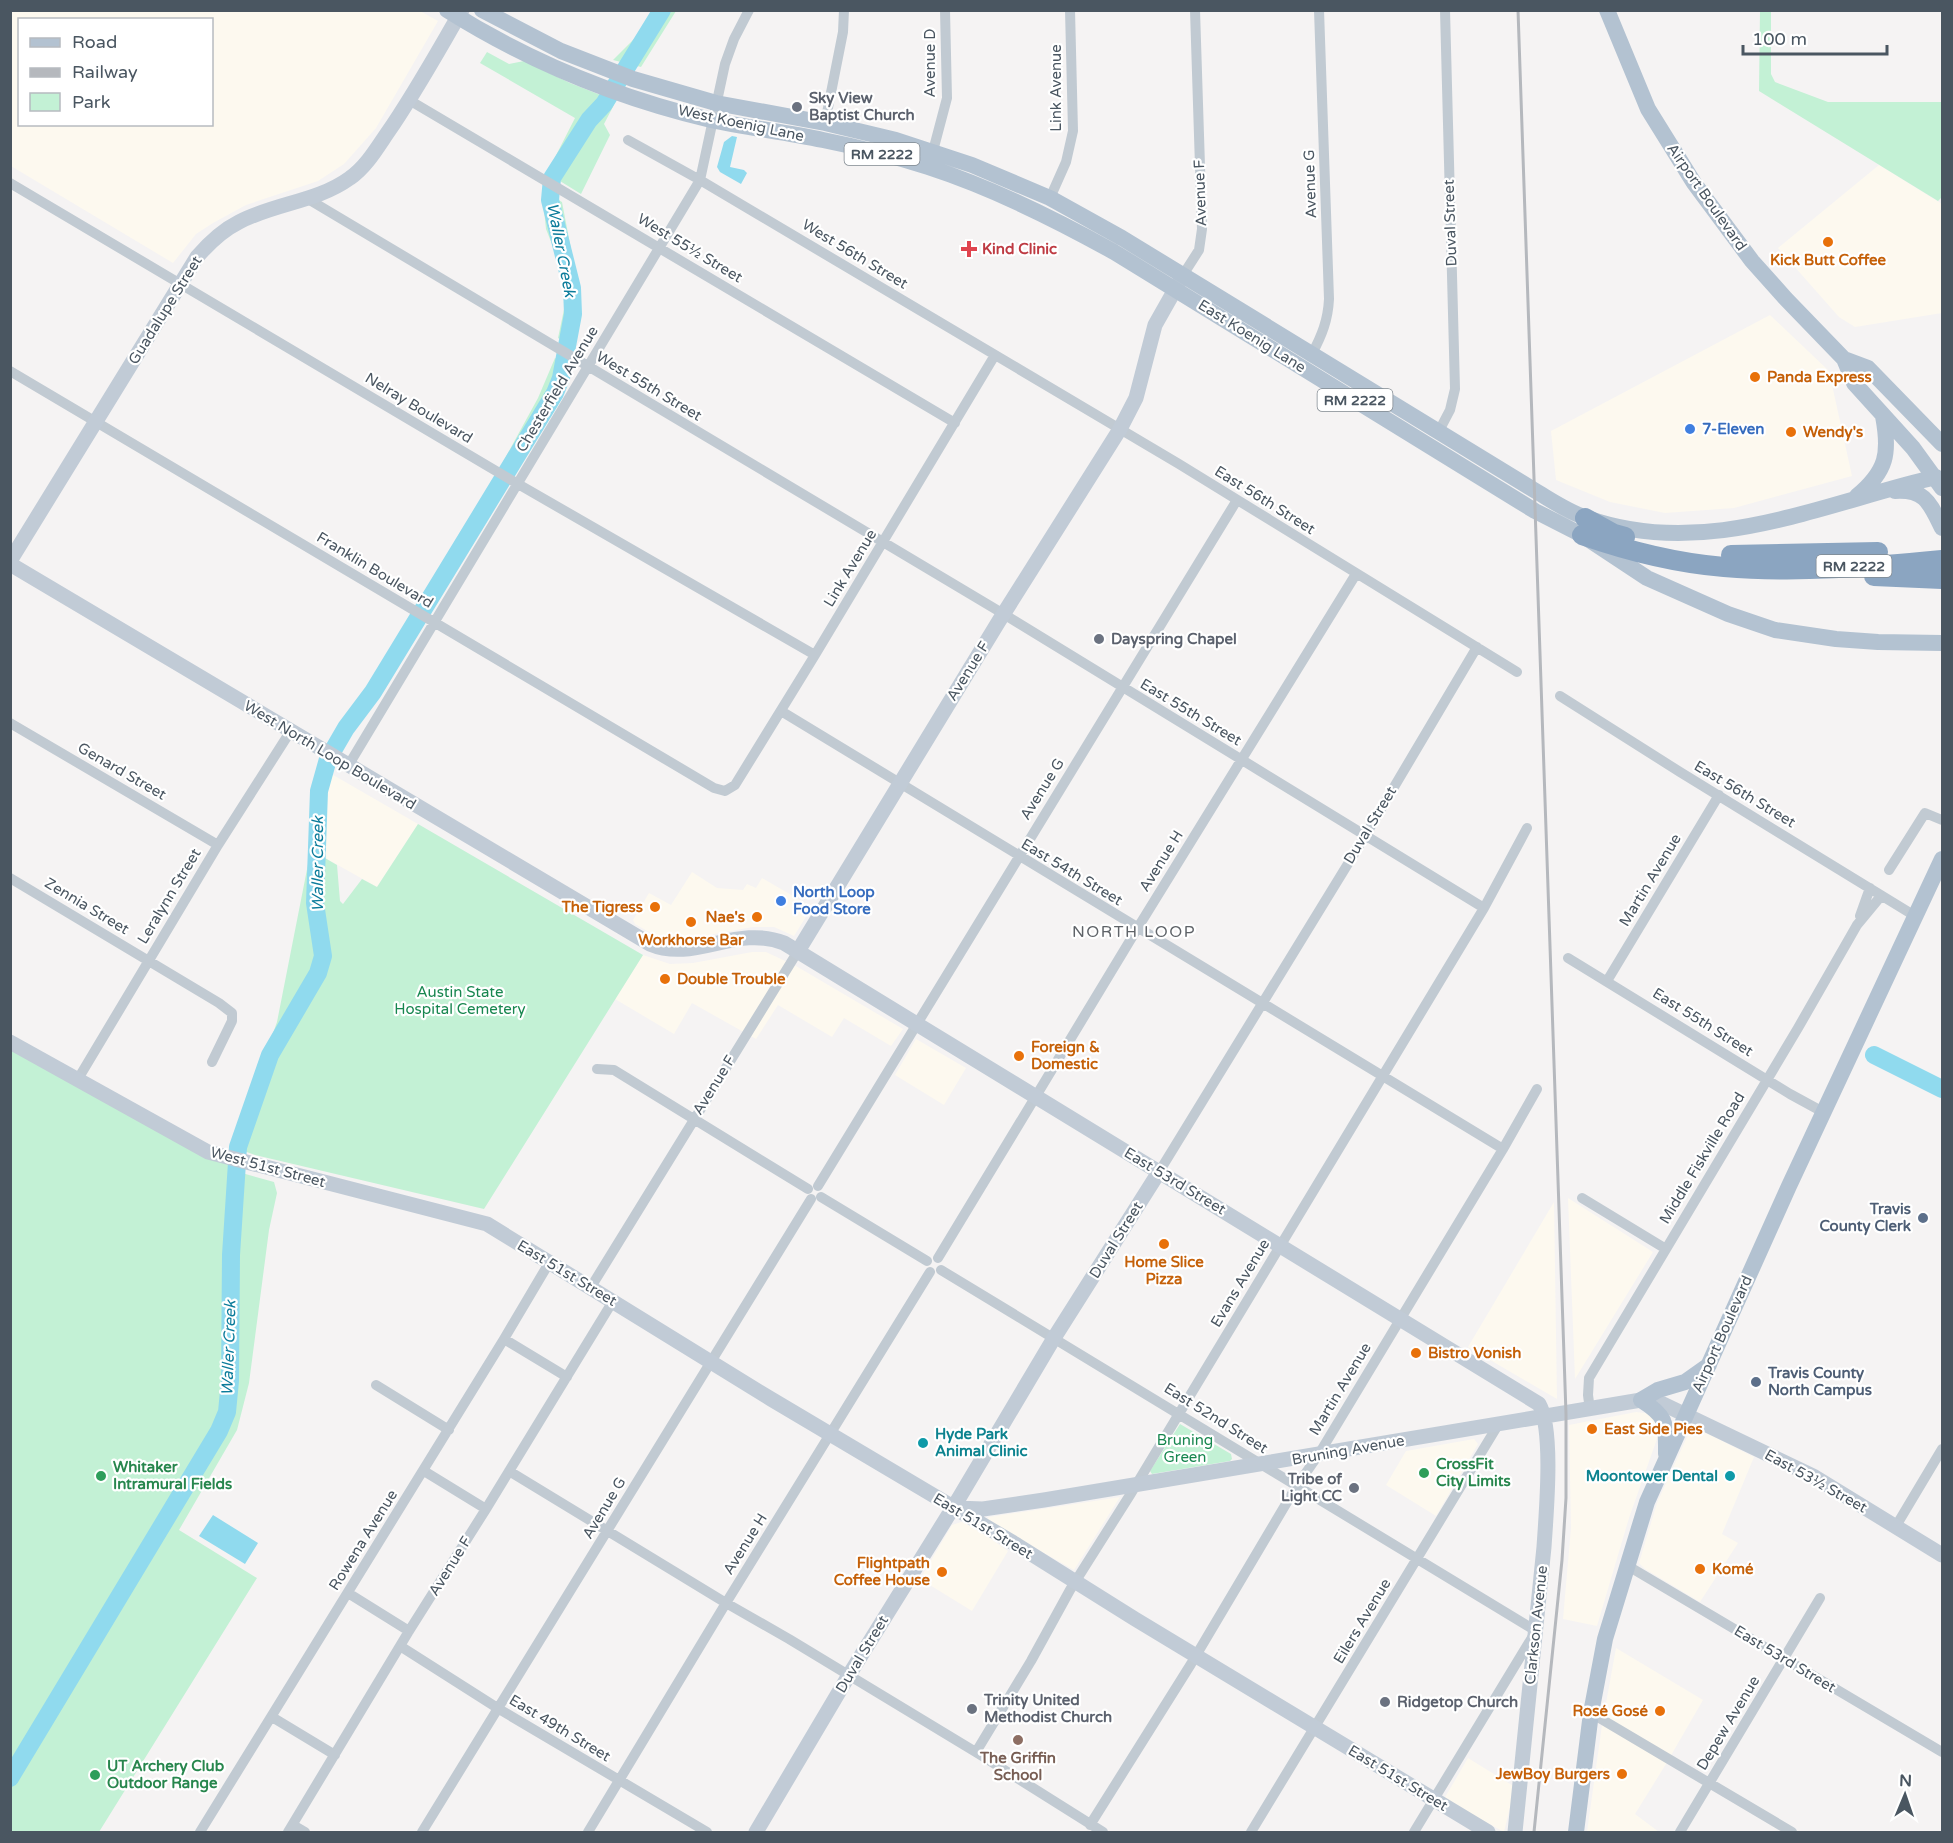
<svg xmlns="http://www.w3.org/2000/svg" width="1953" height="1843" viewBox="0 0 1953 1843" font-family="'Varela Round',sans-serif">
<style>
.commercial{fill:#fdf9ef;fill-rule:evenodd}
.green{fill:#c3f1d5}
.water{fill:#90daee}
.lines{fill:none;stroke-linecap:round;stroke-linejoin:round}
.river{stroke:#90daee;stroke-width:18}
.street{stroke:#c1cad2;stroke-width:10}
.secondary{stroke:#c1cbd6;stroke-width:15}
.primary{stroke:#b3c2d1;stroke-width:16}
.highway{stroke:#8ba5c1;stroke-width:20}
.rail{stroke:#b5b8bd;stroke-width:3}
.worship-dot{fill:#6b7280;stroke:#fff;stroke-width:2}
.food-dot{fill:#e8710a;stroke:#fff;stroke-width:2}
.health-dot{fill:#e0444e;stroke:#fff;stroke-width:2}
.shop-dot{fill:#3f7fe0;stroke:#fff;stroke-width:2}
.service-dot{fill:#5c6f8a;stroke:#fff;stroke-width:2}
.culture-dot{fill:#0f9aa8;stroke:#fff;stroke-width:2}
.leisure-dot{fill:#2e9e5b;stroke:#fff;stroke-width:2}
.education-dot{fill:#8d6e63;stroke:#fff;stroke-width:2}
.labels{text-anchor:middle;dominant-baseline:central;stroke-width:4.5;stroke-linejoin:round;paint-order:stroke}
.shield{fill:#fff;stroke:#808990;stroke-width:1.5}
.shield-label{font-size:14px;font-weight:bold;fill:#4a5661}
.street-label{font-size:15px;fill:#4a5661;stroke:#fff}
.worship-label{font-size:15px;font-weight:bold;fill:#5b616d;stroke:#fff;text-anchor:start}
.health-label{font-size:15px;font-weight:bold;fill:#be3a42;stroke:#fff;text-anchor:start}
.food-label{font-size:15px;font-weight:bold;fill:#c56008;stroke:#fff;text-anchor:start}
.shop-label{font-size:15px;font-weight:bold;fill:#366cbe;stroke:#fff;text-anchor:start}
.park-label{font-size:15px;fill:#17864f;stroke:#fff}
.service-label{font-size:15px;font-weight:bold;fill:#4e5e75;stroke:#fff;text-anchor:end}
.culture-label{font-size:15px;font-weight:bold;fill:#0d838f;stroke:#fff;text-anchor:start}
.leisure-label{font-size:15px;font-weight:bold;fill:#27864d;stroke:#fff;text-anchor:start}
.education-label{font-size:15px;font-weight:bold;fill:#785e54;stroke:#fff}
.water-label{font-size:16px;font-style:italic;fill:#0c7c9b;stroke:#fff}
.neighbourhood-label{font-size:16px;letter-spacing:1.5px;fill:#5f6368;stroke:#fff}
</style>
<rect width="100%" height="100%" fill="#f5f3f3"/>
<path class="commercial" d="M 420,11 L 438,21 L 376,128 L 344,164 L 318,181 L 246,205 L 213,223 L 196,234 L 173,263 L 11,166 L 11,11 ZM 20,20 L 212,20 L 212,124 L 20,124 Z
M 1879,165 L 1942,204 L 1942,313 L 1855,327 L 1839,317 L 1778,248 Z
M 1770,315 L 1829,371 L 1852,476 L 1734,508 L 1665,513 L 1610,502 L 1556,480 L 1551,431 Z
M 328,772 L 418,824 L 377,887 L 318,854 L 320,794 Z
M 692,872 L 717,888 L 743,890 L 747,884 L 756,888 L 762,878 L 812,907 L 794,936 L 774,927 L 753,927 L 681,940 L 656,936 L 635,924 L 633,920 L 649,893 L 671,905 Z
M 752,952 L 766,952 L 796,966 L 903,1029 L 891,1046 L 844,1018 L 832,1037 L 778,1005 L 756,1039 L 692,1003 L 674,1034 L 615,999 L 643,955 L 670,964 L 693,963 Z
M 916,1039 L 966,1068 L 944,1105 L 895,1075 Z
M 1568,1198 L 1653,1252 L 1575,1379 Z
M 1554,1202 L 1557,1399 L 1468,1347 Z
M 1636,1412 L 1652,1414 L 1658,1423 L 1658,1436 L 1629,1518 L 1597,1626 L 1563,1619 L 1571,1528 L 1569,1425 Z
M 1692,1426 L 1754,1457 L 1722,1534 L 1738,1543 L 1700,1602 L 1645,1569 L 1639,1563 L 1657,1503 Z
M 1474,1439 L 1478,1444 L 1436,1516 L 1386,1485 L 1406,1451 Z
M 1120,1497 L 1074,1570 L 986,1520 L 989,1517 Z
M 961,1522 L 967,1522 L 1008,1551 L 972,1611 L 920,1579 L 952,1525 Z
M 1616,1648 L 1703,1700 L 1666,1764 L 1635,1814 L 1659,1832 L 1587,1832 L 1602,1725 Z
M 1468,1758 L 1515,1787 L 1504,1832 L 1444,1799 Z"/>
<path class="green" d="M 652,11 L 676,11 L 641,67 L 613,60 L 635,38 Z
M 1760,11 L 1771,11 L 1771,74 L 1775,82 L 1828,102 L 1942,102 L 1942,197 L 1938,201 L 1759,91 Z
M 487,52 L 509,64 L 524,61 L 570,83 L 616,101 L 604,124 L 610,135 L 581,194 L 547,173 L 575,118 L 480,63 Z
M 542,191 L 562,202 L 581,301 L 573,347 L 558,338 L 566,300 L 564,275 L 546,229 Z
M 555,358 L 570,367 L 568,382 L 516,470 L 503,462 L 538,398 Z
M 322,768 L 328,772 L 320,794 L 318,854 L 337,865 L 340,901 L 343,904 L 362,879 L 377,887 L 418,824 L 643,955 L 484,1209 L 255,1155 L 233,1147 L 277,1022 L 311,849 L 314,794 Z
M 11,1042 L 195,1145 L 250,1163 L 242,1173 L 274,1182 L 277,1193 L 269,1230 L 249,1383 L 237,1430 L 179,1530 L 257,1578 L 99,1832 L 11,1832 Z
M 1180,1424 L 1231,1454 L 1232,1459 L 1230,1461 L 1152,1474 L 1150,1471 Z"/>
<path class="water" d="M 732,136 L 737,137 L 730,167 L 744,170 L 747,173 L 741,184 L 720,172 L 717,167 L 724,142 Z
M 213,1515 L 258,1543 L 245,1564 L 199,1536 Z"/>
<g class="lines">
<path class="river" d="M 1874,1055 L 1942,1089
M 10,1778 L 219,1431 L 227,1412 L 230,1381 L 231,1255 L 238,1147 L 270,1055 L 318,973 L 323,956 L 315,903 L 319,791 L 328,759 L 346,728 L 373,692 L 555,393 L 561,378 L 573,314 L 572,288 L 550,200 L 552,178 L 589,120 L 604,104 L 662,10"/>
<path class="street" d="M 409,100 L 955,423
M 825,123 L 843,32 L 844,10
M 628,140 L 700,180 L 1179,464 L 1517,672
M 933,151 L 947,98 L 945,10
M 10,183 L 518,484 L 815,655
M 1050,198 L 1066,162 L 1073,131 L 1070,10
M 308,199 L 997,610 L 1484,908
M 1183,275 L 1199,250 L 1202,229 L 1195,10
M 1312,354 C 1322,335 1328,320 1329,299 L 1319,10
M 10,371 L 714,788 L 725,791 L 735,785 L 815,655 L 995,355
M 1439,431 L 1450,410 L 1455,389 L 1445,10
M 1560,696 L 1680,772 L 1915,916
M 781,711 L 1503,1149
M 10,723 L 218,845
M 348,766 L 700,180 L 725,64 L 734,39 L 749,10
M 1889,870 L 1925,813 L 1942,820
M 10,878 L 219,1003 L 232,1013 L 232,1021 L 212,1062
M 1860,916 L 1870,888
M 1568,958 L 1790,1094 L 1823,1112
M 1607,981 L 1719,795
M 597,1069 L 614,1070 L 808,1189
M 78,1079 L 218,845 L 290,732
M 1159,1172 L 1365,836 L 1477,647
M 818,1186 L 1237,500
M 821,1197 L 927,1261
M 1582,1198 L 1666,1249
M 938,1258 L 1137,929 L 1356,574
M 941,1270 L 1536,1631 L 1414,1832
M 591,1287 L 798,951
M 504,1339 L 567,1377
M 376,1385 L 449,1430
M 1590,1410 L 1588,1395 L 1589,1378 L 1798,1028 L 1857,925 L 1881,896
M 424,1471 L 486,1509
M 509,1471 L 726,1603 L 789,1639 L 979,1754 L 1103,1832
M 1896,1526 L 1942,1449
M 1628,1566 L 1942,1752
M 348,1593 L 409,1631
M 400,1646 L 499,1709 L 707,1832
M 1591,1713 L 1792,1832
M 272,1717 L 335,1755
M 976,1752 L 1031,1661 L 1070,1590 L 1130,1495 L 1484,908 L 1527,828
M 293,1825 L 305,1832
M 1090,1825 L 1191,1664 L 1296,1487 L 1319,1454 L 1503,1149 L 1537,1089
M 200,1832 L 504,1339 L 549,1263
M 288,1832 L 409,1631 L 486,1509 L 613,1301
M 422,1832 L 811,1199
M 588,1832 L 726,1603 L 930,1272
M 1251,1832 L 1498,1425
M 1680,1832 L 1820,1598"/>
<path class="secondary" d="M 10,561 L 197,257 C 209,243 223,230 239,222 C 275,203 317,202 350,178 C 366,167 377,148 388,132 C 415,93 438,51 462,10
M 10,564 L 650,944 C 695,963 736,924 784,943 L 1539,1404 C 1554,1430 1546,1515 1544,1547 L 1515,1832
M 798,951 L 999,621 L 1120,429 L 1136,398 L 1155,325 L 1181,279
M 10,1042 L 208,1152 L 487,1224 L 771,1399 L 1017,1545 L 1135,1619 L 1488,1832
M 956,1508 L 983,1509 L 1044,1500 L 1641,1400 L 1663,1404 L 1813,1476 L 1942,1555
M 756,1832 L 849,1675 L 959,1498 L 1054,1338 L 1159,1172"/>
<path class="primary" d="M 447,10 C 528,61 618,98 711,120 C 748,128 786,132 823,140 C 858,147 894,156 928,167 C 993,188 1055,219 1114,252 L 1535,511 L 1582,535 L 1647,578 L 1728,614 L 1775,630 L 1836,639 L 1878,642 L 1942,643
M 482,10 L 561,51 L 633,79 L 716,103 L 825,123 L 896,140 L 972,165 L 1050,198 L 1122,238 L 1534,490 C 1551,500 1568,512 1587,518 C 1705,560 1821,504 1936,477
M 1607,10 L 1648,109 L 1694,183 L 1752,261 L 1786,299 L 1844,359 L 1854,383 L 1913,448 L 1942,488
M 1844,359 L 1868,368 L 1942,444
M 1895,491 C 1926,489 1930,504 1942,528
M 1857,496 C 1887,471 1890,453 1883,416
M 1666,1454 C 1666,1423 1668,1417 1641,1400 L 1658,1390 L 1685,1382 L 1709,1365
M 1576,1832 L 1591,1713 L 1605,1639 L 1647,1502 L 1789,1186 L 1942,859"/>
<path class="highway" d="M 1585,518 L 1614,534 L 1625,537
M 1582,535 C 1628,551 1675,563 1724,567 C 1796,573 1870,567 1942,560
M 1731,555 L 1878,552
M 1874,576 L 1942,579"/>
<path class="rail" d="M 1518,10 L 1566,1414 L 1566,1498 L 1562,1560 L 1534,1832"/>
</g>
<g class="worship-dot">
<circle cx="797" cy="107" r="6"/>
<circle cx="1099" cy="639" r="6"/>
<circle cx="1354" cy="1488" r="6"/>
<circle cx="1385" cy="1702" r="6"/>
<circle cx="972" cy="1709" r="6"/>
</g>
<g class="food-dot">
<circle cx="1828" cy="242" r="6"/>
<circle cx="1755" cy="377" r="6"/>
<circle cx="1791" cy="432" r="6"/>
<circle cx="655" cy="907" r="6"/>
<circle cx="757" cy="917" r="6"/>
<circle cx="691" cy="922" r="6"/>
<circle cx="665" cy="979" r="6"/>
<circle cx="1019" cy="1056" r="6"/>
<circle cx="1164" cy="1244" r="6"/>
<circle cx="1416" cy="1353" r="6"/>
<circle cx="1592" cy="1429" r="6"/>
<circle cx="1700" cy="1569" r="6"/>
<circle cx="942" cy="1572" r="6"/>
<circle cx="1660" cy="1711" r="6"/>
<circle cx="1622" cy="1774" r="6"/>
</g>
<path class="health-dot" d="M966 240h6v6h6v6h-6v6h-6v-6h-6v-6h6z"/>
<g class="shop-dot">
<circle cx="1690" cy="429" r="6"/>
<circle cx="781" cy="901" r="6"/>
</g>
<g class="service-dot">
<circle cx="1923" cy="1218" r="6"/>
<circle cx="1756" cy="1382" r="6"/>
</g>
<g class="culture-dot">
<circle cx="923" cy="1443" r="6"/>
<circle cx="1730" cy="1476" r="6"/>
</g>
<g class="leisure-dot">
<circle cx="1424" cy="1473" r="6"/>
<circle cx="101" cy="1476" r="6"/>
<circle cx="95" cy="1775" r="6"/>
</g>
<circle class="education-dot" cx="1018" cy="1740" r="6"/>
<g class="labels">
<g class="shield">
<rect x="844.5" y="143" width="75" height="22" rx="4.5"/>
<rect x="1317.5" y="389" width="75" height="22" rx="4.5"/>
<rect x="1816.5" y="555" width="75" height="22" rx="4.5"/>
</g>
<g class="shield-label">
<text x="882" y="154">RM 2222</text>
<text x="1355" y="400">RM 2222</text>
<text x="1854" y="566">RM 2222</text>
</g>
<g class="street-label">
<text transform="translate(930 63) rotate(-90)">Avenue D</text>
<text transform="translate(1056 88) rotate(-90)">Link Avenue</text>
<text transform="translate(741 123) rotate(12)">West Koenig Lane</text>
<text transform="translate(1310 184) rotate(-92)">Avenue G</text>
<text transform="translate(1200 193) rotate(-92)">Avenue F</text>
<text transform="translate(1707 197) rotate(55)">Airport Boulevard</text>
<text transform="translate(1450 223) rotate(-92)">Duval Street</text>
<text transform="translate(690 248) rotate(31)">West 55½ Street</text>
<text transform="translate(855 254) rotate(31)">West 56th Street</text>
<text transform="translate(165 310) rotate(-58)">Guadalupe Street</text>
<text transform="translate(1252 336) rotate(32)">East Koenig Lane</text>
<text transform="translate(649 386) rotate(31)">West 55th Street</text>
<text transform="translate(557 389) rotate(-59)">Chesterfield Avenue</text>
<text transform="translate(419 408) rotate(31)">Nelray Boulevard</text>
<text transform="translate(1265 500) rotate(32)">East 56th Street</text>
<text transform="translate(850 568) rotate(-59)">Link Avenue</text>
<text transform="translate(375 570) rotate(31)">Franklin Boulevard</text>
<text transform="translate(968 671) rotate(-58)">Avenue F</text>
<text transform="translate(1191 712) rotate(31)">East 55th Street</text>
<text transform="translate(330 755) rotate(31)">West North Loop Boulevard</text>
<text transform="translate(122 771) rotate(30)">Genard Street</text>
<text transform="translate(1042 789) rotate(-58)">Avenue G</text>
<text transform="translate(1745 794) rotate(31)">East 56th Street</text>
<text transform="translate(1370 825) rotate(-59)">Duval Street</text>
<text transform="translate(1161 861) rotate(-58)">Avenue H</text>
<text transform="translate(1072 872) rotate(31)">East 54th Street</text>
<text transform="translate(1650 880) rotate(-59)">Martin Avenue</text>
<text transform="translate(169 896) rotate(-59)">Leralynn Street</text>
<text transform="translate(87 906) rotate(31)">Zennia Street</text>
<text transform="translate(1703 1022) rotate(32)">East 55th Street</text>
<text transform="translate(714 1085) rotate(-58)">Avenue F</text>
<text transform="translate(1702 1158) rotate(-59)">Middle Fiskville Road</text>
<text transform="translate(268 1167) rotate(15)">West 51st Street</text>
<text transform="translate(1175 1181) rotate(31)">East 53rd Street</text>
<text transform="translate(1116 1240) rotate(-58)">Duval Street</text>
<text transform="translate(567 1273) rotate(31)">East 51st Street</text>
<text transform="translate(1240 1283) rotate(-59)">Evans Avenue</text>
<text transform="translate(1722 1334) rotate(-66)">Airport Boulevard</text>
<text transform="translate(1340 1389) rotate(-59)">Martin Avenue</text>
<text transform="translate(1216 1418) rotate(32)">East 52nd Street</text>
<text transform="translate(1348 1450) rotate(-10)">Bruning Avenue</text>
<text transform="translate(1816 1481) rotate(29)">East 53½ Street</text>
<text transform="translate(604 1508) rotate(-59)">Avenue G</text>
<text transform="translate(983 1526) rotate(31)">East 51st Street</text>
<text transform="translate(363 1540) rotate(-58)">Rowena Avenue</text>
<text transform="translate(745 1544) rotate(-58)">Avenue H</text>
<text transform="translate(450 1566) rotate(-58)">Avenue F</text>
<text transform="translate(1362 1621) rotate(-59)">Eilers Avenue</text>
<text transform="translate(1536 1625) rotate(-84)">Clarkson Avenue</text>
<text transform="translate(862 1654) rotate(-59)">Duval Street</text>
<text transform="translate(1785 1659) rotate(31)">East 53rd Street</text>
<text transform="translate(1728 1723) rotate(-59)">Depew Avenue</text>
<text transform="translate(560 1728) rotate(31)">East 49th Street</text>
<text transform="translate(1398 1778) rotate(31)">East 51st Street</text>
</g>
<g class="worship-label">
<text x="809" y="98">Sky View<tspan x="809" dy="17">Baptist Church</tspan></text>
<text x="1111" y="639">Dayspring Chapel</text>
<text x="1342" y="1479" text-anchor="end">Tribe of<tspan x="1342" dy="17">Light CC</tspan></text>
<text x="984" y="1700">Trinity United<tspan x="984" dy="17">Methodist Church</tspan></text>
<text x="1397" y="1702">Ridgetop Church</text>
</g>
<g class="health-label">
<text x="982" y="249">Kind Clinic</text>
</g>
<g class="food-label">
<text x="1828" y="260" text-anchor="middle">Kick Butt Coffee</text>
<text x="1767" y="377">Panda Express</text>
<text x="1803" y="432">Wendy's</text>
<text x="643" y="907" text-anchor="end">The Tigress</text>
<text x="745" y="917" text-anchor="end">Nae's</text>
<text x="691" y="940" text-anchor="middle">Workhorse Bar</text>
<text x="677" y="979">Double Trouble</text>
<text x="1031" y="1047">Foreign &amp;<tspan x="1031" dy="17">Domestic</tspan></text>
<text x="1164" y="1262" text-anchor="middle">Home Slice<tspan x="1164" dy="17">Pizza</tspan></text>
<text x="1428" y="1353">Bistro Vonish</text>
<text x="1604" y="1429">East Side Pies</text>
<text x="930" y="1563" text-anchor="end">Flightpath<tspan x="930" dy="17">Coffee House</tspan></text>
<text x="1712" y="1569">Komé</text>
<text x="1648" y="1711" text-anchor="end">Rosé Gosé</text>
<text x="1610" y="1774" text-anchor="end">JewBoy Burgers</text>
</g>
<g class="shop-label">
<text x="1702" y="429">7-Eleven</text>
<text x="793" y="892">North Loop<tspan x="793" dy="17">Food Store</tspan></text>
</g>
<g class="park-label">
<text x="460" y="992">Austin State<tspan x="460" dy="17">Hospital Cemetery</tspan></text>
<text x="1185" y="1440">Bruning<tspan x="1185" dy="17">Green</tspan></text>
</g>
<g class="service-label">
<text x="1911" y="1209">Travis<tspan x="1911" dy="17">County Clerk</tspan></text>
<text x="1768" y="1373" text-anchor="start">Travis County<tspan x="1768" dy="17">North Campus</tspan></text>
</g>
<g class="culture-label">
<text x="935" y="1434">Hyde Park<tspan x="935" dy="17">Animal Clinic</tspan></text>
<text x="1718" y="1476" text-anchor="end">Moontower Dental</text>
</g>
<g class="leisure-label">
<text x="1436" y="1464">CrossFit<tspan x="1436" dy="17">City Limits</tspan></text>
<text x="113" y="1467">Whitaker<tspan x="113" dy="17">Intramural Fields</tspan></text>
<text x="107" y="1766">UT Archery Club<tspan x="107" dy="17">Outdoor Range</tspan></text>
</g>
<g class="education-label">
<text x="1018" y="1758">The Griffin<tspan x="1018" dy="17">School</tspan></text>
</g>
<g class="water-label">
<text transform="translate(561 250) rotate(79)">Waller Creek</text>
<text transform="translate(318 864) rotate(-90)">Waller Creek</text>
<text transform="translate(229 1348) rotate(-88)">Waller Creek</text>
</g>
<g class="neighbourhood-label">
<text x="1134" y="932">NORTH LOOP</text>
</g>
</g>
<rect width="1953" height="1843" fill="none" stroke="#4a5661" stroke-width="24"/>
<rect x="18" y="18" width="195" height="108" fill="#ffffff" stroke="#b7bbc0" stroke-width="1.5"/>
<rect x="30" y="38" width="30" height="9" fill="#b3c2d1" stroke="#b7bbc0" stroke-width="1.5"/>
<text x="72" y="48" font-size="18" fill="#4a5661">Road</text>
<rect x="30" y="68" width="30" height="9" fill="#b5b8bd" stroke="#b7bbc0" stroke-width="1.5"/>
<text x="72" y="78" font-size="18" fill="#4a5661">Railway</text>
<rect x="30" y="93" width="30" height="18" fill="#c3f1d5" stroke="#b7bbc0" stroke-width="1.5"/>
<text x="72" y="108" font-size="18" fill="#4a5661">Park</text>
<g transform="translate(1905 1795) rotate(2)" stroke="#ffffff" stroke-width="4.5" paint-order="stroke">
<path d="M0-4.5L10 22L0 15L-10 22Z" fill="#4a5661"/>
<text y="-9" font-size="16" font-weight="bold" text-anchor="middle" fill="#4a5661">N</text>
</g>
<path d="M1743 45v9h144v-9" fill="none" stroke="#4a5661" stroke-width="3"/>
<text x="1752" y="45" font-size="18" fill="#4a5661" stroke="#ffffff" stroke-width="4.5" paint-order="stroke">100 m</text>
</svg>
